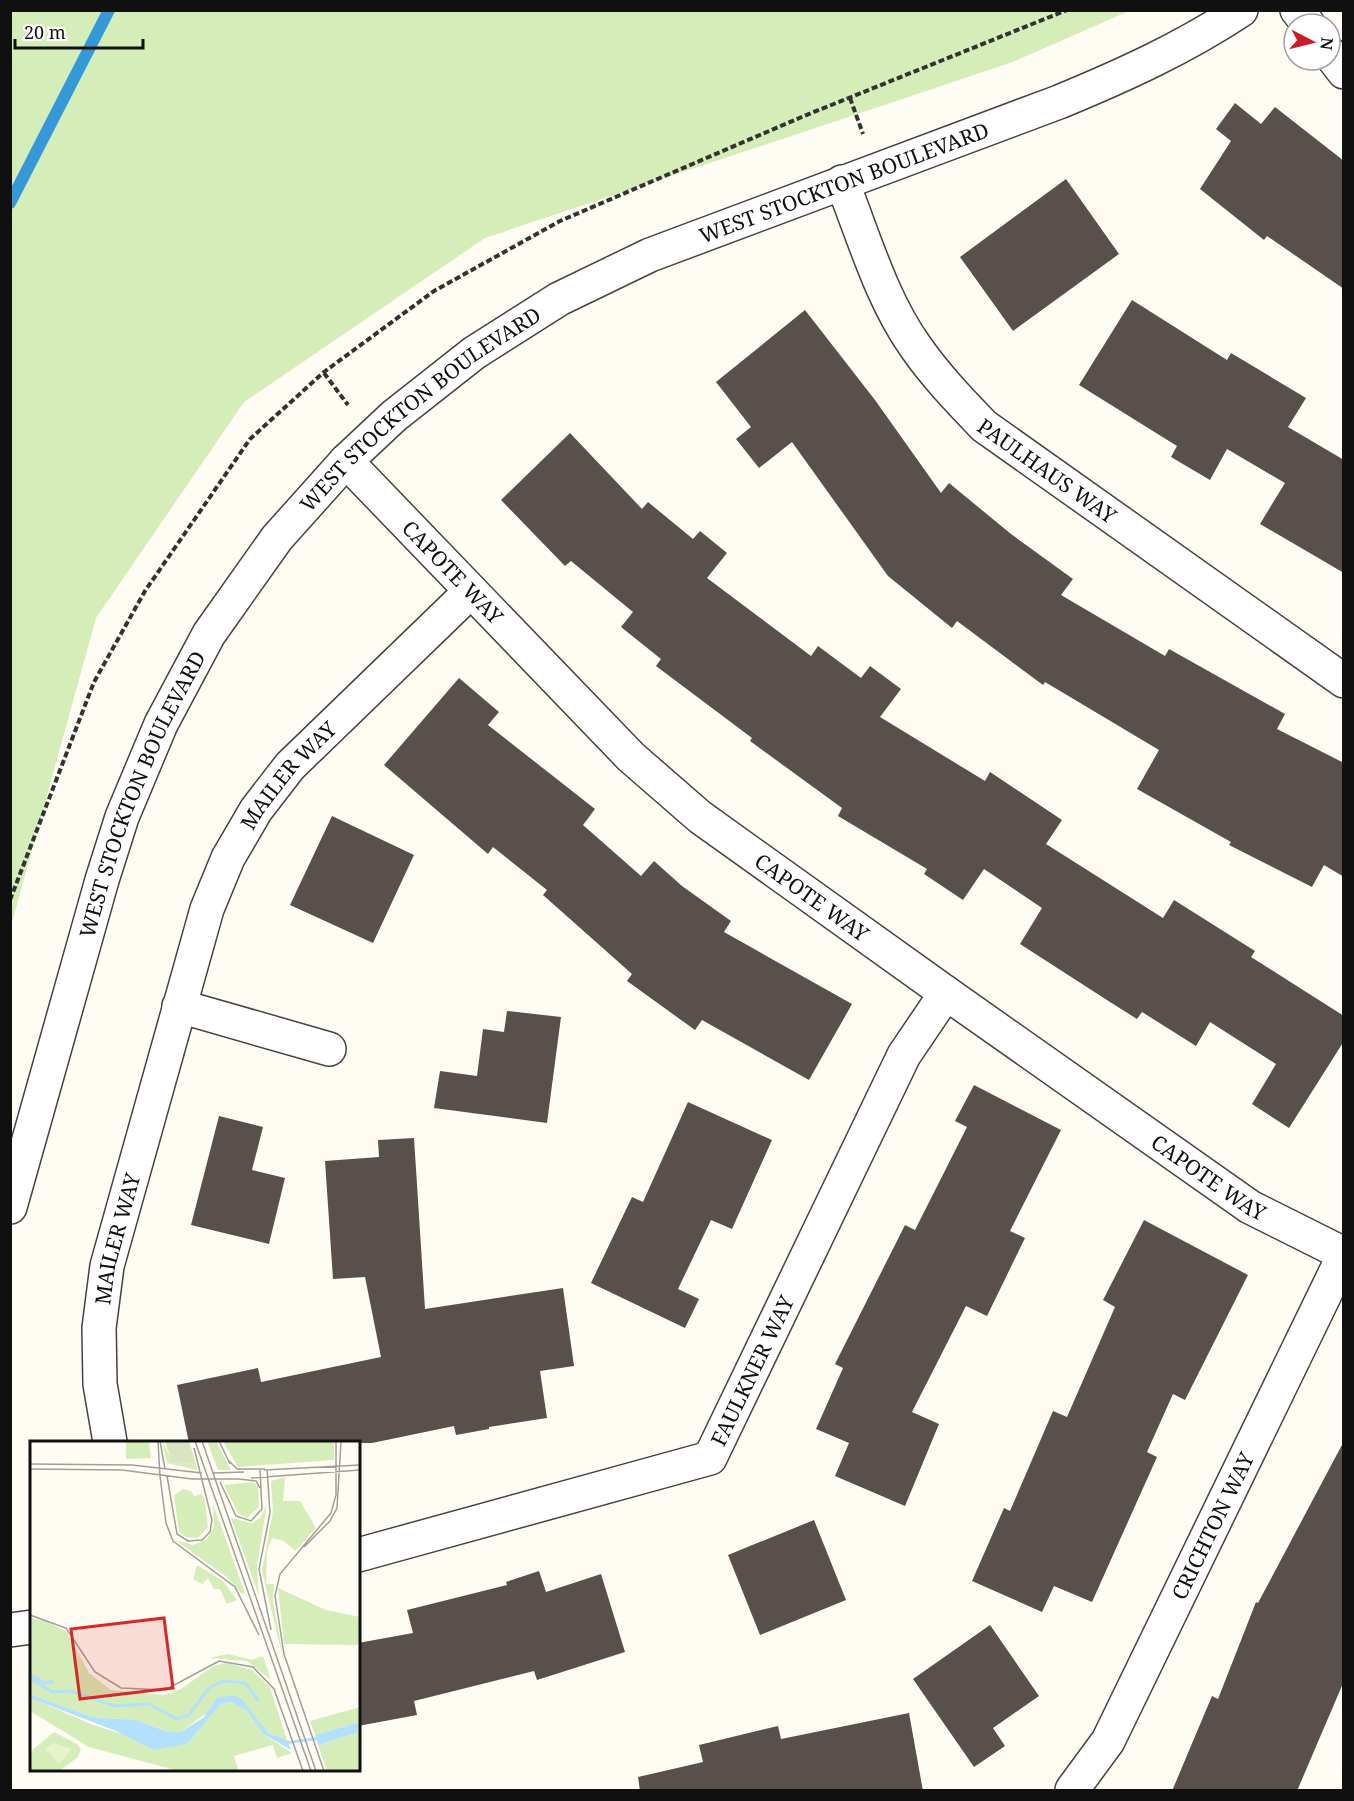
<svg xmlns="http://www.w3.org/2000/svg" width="1354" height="1801" viewBox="0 0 1354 1801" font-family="'Noto Serif',serif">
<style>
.green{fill:#d5edb8}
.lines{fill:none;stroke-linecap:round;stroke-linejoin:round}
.stream{stroke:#3499d8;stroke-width:12}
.building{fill:#59504b}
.minor-casing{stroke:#434343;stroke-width:36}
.path{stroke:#323232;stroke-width:4;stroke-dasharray:6 3;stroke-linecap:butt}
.minor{stroke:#fff;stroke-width:33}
.labels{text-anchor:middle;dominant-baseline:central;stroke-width:6;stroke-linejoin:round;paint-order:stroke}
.street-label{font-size:21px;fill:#101010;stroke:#fff}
.inset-river{fill:none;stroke:#b3e1fb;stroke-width:3}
.inset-road{fill:none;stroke:#9f9e98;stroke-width:1.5}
.view{fill:#d62828;fill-opacity:0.15;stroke:#d62828;stroke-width:3}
.inset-edge{fill:none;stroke:#101010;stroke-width:3}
</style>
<rect width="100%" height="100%" fill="#fffcf3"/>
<path class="green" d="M 11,10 L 1129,10 L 1129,11 L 1010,63 L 485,238 L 244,402 L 96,618 L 11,926 Z"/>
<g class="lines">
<path class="stream" d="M 10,203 L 109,10"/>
</g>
<path class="building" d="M 1235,103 L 1261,124 L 1275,107 L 1344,161 L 1344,289 L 1267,236 L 1264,240 L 1200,189 L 1231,141 L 1216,129 Z
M 1066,179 L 1119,254 L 1013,331 L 960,257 Z
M 1132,300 L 1227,360 L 1231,353 L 1306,398 L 1288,427 L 1344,460 L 1344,573 L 1260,524 L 1285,483 L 1227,449 L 1210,480 L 1171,457 L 1177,446 L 1079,385 Z
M 805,310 L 875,400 L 941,493 L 949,483 L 1011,534 L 1073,579 L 1061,595 L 1165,656 L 1169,649 L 1285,714 L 1277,729 L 1344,763 L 1344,877 L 1324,865 L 1312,887 L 1229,845 L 1231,842 L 1137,789 L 1159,750 L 1045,682 L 1043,685 L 957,621 L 952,628 L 888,576 L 792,442 L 759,468 L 736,439 L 751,427 L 716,382 Z
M 570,433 L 642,509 L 648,502 L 693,539 L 700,531 L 727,553 L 707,578 L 811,656 L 818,646 L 861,678 L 870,666 L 901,689 L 880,717 L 985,781 L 990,772 L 1062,820 L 1046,844 L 1163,918 L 1174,900 L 1255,951 L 1251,957 L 1344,1016 L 1344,1041 L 1289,1128 L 1252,1104 L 1276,1064 L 1210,1022 L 1196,1046 L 1142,1012 L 1137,1019 L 1110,1002 L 1020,944 L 1042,908 L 984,869 L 963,900 L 924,874 L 927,869 L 838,816 L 842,808 L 750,741 L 752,738 L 656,666 L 661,659 L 621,627 L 633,612 L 571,561 L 565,566 L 501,500 Z
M 459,678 L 499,712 L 488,725 L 595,809 L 583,825 L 641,876 L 654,861 L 682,886 L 731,921 L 724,932 L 852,1004 L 809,1080 L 702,1020 L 695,1030 L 627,981 L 632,974 L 543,895 L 547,890 L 493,847 L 488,854 L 384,765 Z
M 332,816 L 414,855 L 373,943 L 290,905 Z
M 507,1011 L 561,1017 L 547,1123 L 434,1108 L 440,1071 L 477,1076 L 483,1029 L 504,1032 Z
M 974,1085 L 1061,1130 L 1010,1231 L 1025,1238 L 987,1316 L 966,1306 L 912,1412 L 939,1424 L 905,1506 L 835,1476 L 849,1443 L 816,1429 L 843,1368 L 835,1364 L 905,1225 L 915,1230 L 967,1127 L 955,1121 Z
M 688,1102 L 772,1140 L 732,1229 L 711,1220 L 678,1289 L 699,1299 L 685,1328 L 591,1283 L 632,1197 L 643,1202 Z
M 219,1116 L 263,1127 L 252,1170 L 285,1178 L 269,1244 L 191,1225 Z
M 414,1138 L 425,1309 L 563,1288 L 574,1366 L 540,1371 L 547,1418 L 489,1427 L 489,1429 L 456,1435 L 454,1426 L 372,1443 L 189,1443 L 177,1385 L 258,1368 L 261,1382 L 381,1357 L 365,1277 L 333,1279 L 325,1161 L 379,1157 L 378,1140 Z
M 1144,1220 L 1248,1275 L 1185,1400 L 1173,1394 L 1147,1452 L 1157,1457 L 1092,1602 L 1054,1586 L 1042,1612 L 972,1581 L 1004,1508 L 1010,1511 L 1053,1411 L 1067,1417 L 1115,1307 L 1103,1300 Z
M 1344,1441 L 1344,1681 L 1297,1791 L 1172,1791 L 1212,1696 L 1218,1699 L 1256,1602 L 1258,1603 Z
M 814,1520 L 846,1600 L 760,1635 L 728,1555 Z
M 539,1571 L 546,1592 L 601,1574 L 625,1652 L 537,1680 L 534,1671 L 414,1701 L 417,1715 L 358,1726 L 358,1643 L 413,1633 L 407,1610 L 507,1585 L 506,1582 Z
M 990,1625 L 1039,1696 L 993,1728 L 1005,1746 L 974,1767 L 913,1679 Z
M 909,1713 L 923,1791 L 640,1791 L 638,1777 L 703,1762 L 699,1745 L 778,1726 L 781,1739 Z"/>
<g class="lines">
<defs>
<g id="minor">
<path d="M 1297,10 L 1308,24"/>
<path d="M 1330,54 L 1344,72"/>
<path id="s1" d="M 842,182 C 864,237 881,298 915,346 C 935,375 959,400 984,426 L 1344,681"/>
<path id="s2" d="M 346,461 L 631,757 L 700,817 L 946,993 L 1250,1207 L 1344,1254"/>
<path d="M 179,1006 L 329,1049"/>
<path id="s3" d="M 10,1207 L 102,880 L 122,817 L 161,724 L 209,634 L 277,538 L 346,461 L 394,416 L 474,353 L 559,299 L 650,255 L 1059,102 C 1122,76 1184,48 1241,10"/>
<path id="s4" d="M 110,1442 L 100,1384 L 99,1328 L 107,1266 L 207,909 L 228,858 L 256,810 L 290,766 L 471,591"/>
<path id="s5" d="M 358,1555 L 710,1458 L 904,1055 L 946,993"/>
<path d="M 10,1630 L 32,1627"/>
<path id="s6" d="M 1072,1790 L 1108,1741 L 1344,1255"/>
</g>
</defs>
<use href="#minor" class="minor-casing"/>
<path class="path" d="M 850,98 L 863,134
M 324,373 L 348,405
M 10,900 L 94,682 L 145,591 L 250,439 L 324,372 L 434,291 L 560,221 L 804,116 L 1067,10"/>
<use href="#minor" class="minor"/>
</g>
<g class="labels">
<g class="street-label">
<text stroke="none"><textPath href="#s3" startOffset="1406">WEST STOCKTON BOULEVARD</textPath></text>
<text stroke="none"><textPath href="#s3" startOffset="920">WEST STOCKTON BOULEVARD</textPath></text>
<text stroke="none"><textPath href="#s1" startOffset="363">PAULHAUS WAY</textPath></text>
<text stroke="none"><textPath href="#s2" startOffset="154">CAPOTE WAY</textPath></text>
<text stroke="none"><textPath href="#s4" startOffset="706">MAILER WAY</textPath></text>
<text stroke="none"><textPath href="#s3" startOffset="434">WEST STOCKTON BOULEVARD</textPath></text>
<text stroke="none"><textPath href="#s2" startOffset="640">CAPOTE WAY</textPath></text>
<text stroke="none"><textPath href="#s2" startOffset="1126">CAPOTE WAY</textPath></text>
<text stroke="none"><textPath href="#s4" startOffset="206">MAILER WAY</textPath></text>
<text stroke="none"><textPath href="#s5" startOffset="462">FAULKNER WAY</textPath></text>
<text stroke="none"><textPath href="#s6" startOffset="300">CRICHTON WAY</textPath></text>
</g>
</g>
<g transform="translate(30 1441)">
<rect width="330" height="330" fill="#fffcf3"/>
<path d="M 96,0 L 119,0 L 121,17 L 96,18 ZM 132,0 L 143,21 L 166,23 L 167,29 L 137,22 ZM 177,0 L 186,0 L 201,29 L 188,29 ZM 193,0 L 304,0 L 304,19 L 208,26 ZM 255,36 L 253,60 L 270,60 L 286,87 L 265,110 L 254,100 L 242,97 L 237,110 L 236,143 L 244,143 L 243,160 L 255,226 L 232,130 L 243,70 L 241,40 ZM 223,41 L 228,45 L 229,66 L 217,77 L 208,72 L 194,44 ZM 153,48 L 161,50 L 164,55 L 172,53 L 175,60 L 178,86 L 168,97 L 156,96 L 149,91 L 144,54 ZM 183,63 L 215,152 L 212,153 L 197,136 L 145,99 L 163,104 L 177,98 L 184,86 ZM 237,63 L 227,125 L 229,155 L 201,77 L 222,82 L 231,76 ZM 167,124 L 193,140 L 207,159 L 197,163 L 190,148 L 184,148 L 178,137 L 172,143 L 163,138 ZM 248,147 L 296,169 L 330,176 L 330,204 L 254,203 ZM 0,177 L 16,180 L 37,191 L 59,232 L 81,249 L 134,254 L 151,248 L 183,225 L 196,222 L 222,229 L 240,246 L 257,299 L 238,292 L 202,254 L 150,291 L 138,291 L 106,279 L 62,276 L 0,253 ZM 198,213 L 222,219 L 233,215 L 241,239 L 217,220 L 179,217 ZM 1,257 L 63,284 L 131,305 L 157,303 L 191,263 L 201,261 L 217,270 L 233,293 L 262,312 L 247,317 L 243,304 L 204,315 L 208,328 L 202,330 L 149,330 L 59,306 L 0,270 ZM 330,266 L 330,281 L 285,294 L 280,280 ZM 24,291 L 47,303 L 51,308 L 48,316 L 29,330 L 0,330 L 0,311 ZM 330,291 L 330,330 L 297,330 L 288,304 Z" fill="#d5edb8"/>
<path d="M 135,0 L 159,0 L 166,23 L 142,21 Z" fill="#d9e4c0"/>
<path d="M 23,302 L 42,308 L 29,323 L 15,308 Z" fill="#e6f4cb"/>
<path d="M 0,253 L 62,276 L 106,279 L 138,291 L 150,291 L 173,277 L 187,257 L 202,254 L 211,257 L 238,292 L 257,299 L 261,309 L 233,293 L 217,270 L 201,261 L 191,263 L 157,303 L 124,309 L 86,290 L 0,257 ZM 330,281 L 330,291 L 288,304 L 285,294 Z" fill="#b3e1fb"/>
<path class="inset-river" d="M 0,234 L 15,242 L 24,240M 0,237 L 22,251 L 41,250 L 85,265 L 119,263 L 147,278 L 159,274 L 179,247 L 193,240 L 215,242 L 229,260M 254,302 L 291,297"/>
<path class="inset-road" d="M 128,0 L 130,35M 130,0 L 135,28M 165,0 L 281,330M 172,0 L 286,330M 189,0 L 200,23M 199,20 L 207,28 L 235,28M 0,23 L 102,24 L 172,32M 0,28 L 92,29 L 162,38 L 210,38M 237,28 L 240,72 L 229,128 L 241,189M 234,29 L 330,24M 183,32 L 214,31M 130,35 L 136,82 L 143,100 L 205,146 L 229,194M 137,35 L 147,93 L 158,100 L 172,99 L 180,91 L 182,79 L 164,7M 221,37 L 330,29M 209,38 L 226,40 L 230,47M 190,41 L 206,75 L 221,80 L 232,68 L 230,29M 274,106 L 300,80 L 307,67 L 311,0M 0,174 L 36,187 L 65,231 L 91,247 L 135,249 L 189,220 L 223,226 L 244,248 L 273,330M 294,330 L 254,213 L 245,155 L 250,133 L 301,72 L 306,54 L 306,0"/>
<path class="view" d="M 134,177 L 143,247 L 50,258 L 41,188 Z"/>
<rect width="330" height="330" class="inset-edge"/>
</g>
<rect width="1354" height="1801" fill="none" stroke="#101010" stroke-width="24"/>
<g transform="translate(1312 42) rotate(97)"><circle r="28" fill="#ffffff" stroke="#9f9f9f" stroke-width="1.5"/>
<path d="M0-4.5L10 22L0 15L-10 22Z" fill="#cc1c27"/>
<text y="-9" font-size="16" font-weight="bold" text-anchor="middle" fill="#101010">N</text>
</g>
<path d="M15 39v9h128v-9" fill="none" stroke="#101010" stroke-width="3"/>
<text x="24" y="39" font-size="18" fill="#101010" stroke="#ffffff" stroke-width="4.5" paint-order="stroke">20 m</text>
</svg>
